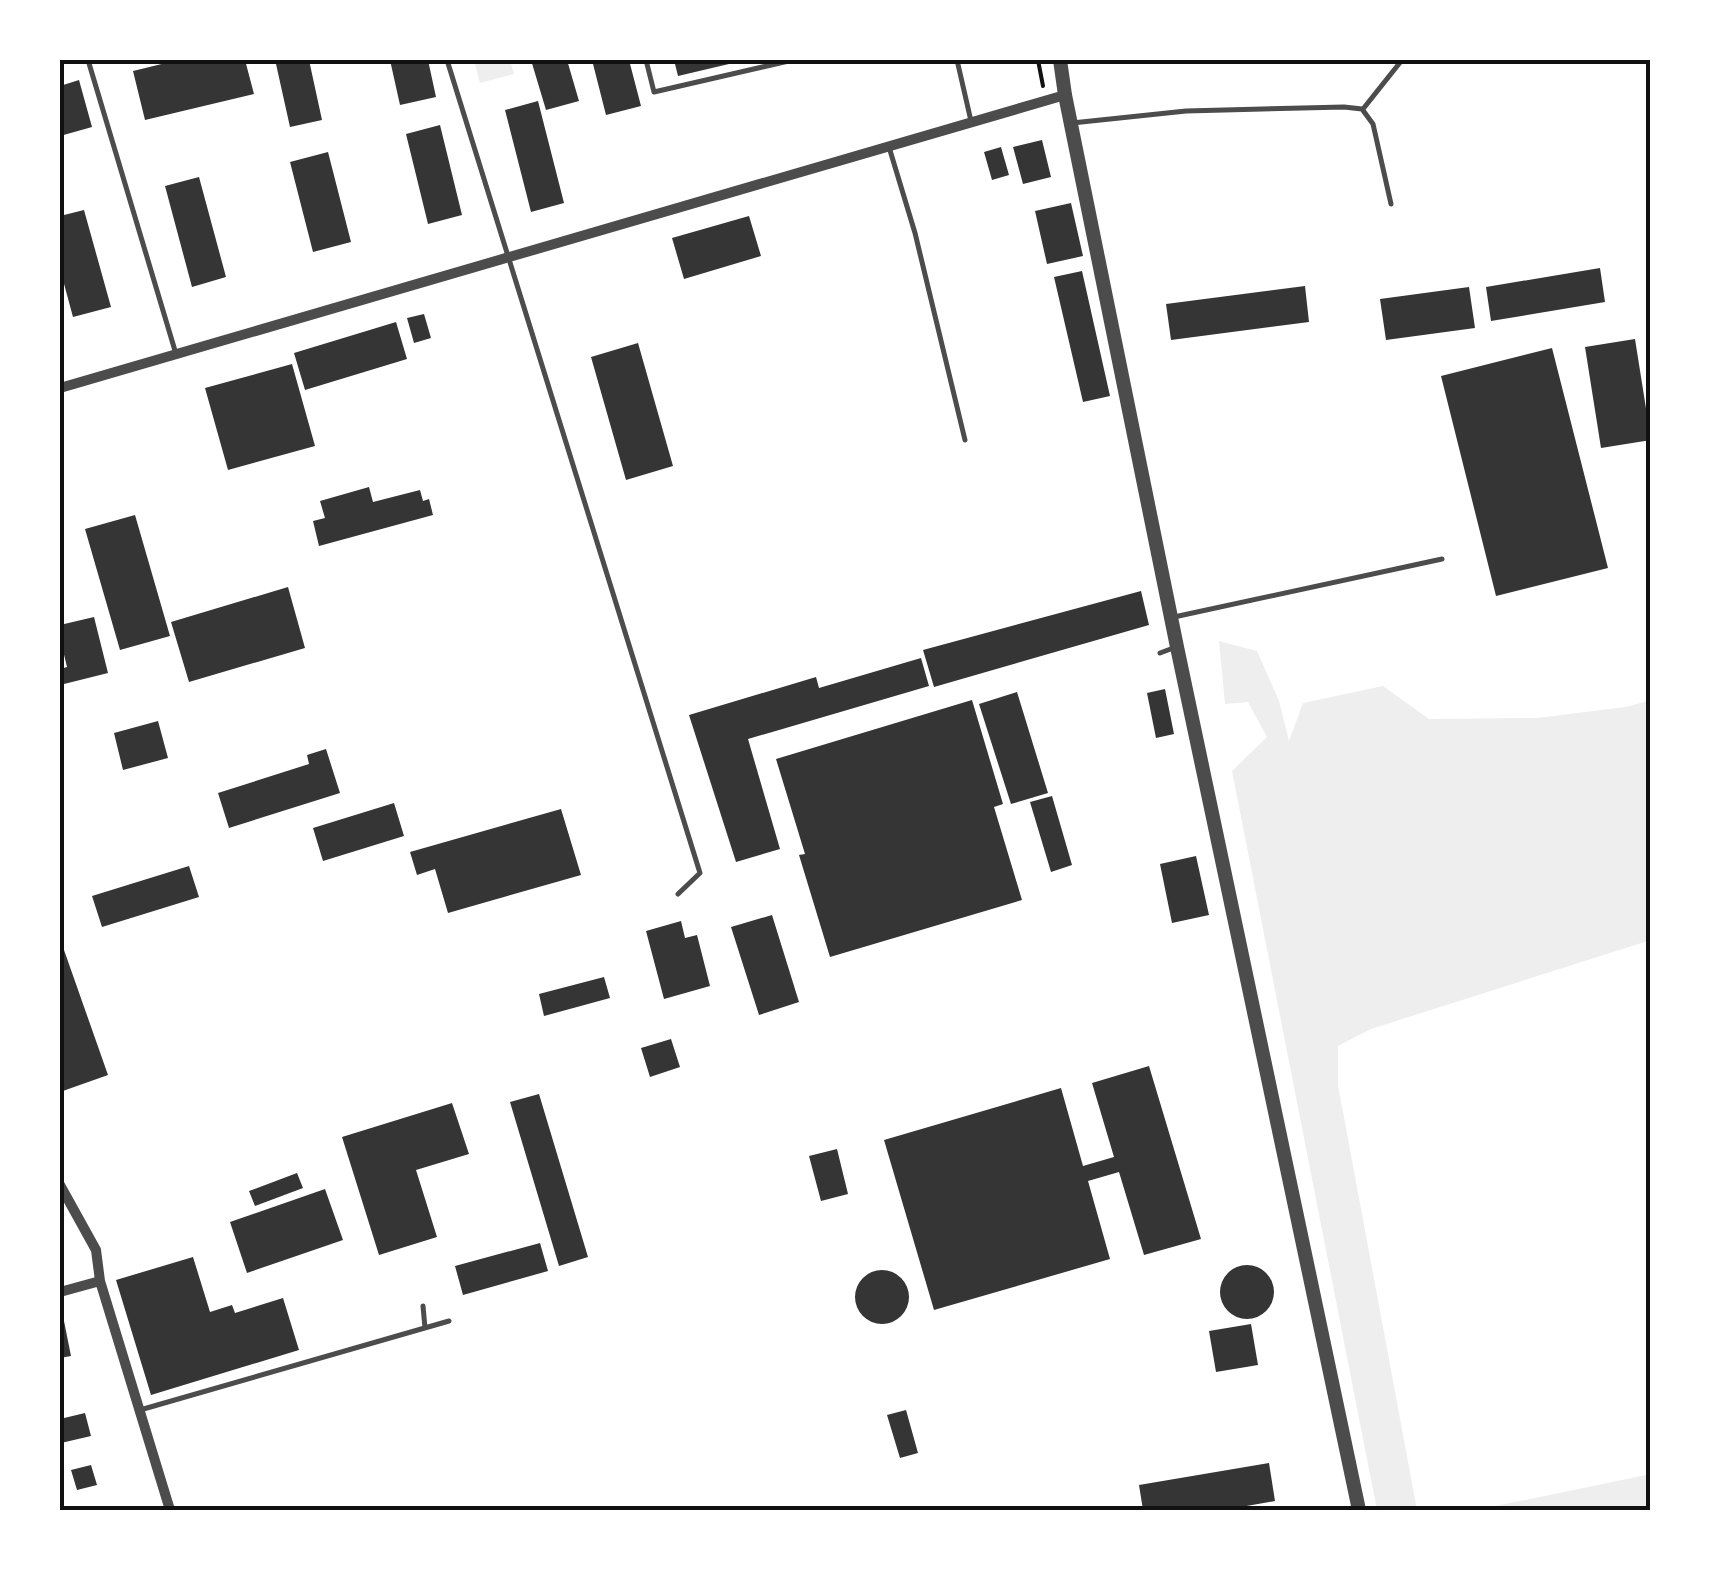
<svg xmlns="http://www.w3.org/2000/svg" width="1711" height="1570" viewBox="0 0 1711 1570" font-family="Rubik,sans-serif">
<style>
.green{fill:#eee}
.building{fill:#353535}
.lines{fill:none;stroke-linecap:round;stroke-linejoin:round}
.path{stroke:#111;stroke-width:4}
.service{stroke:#4c4c4c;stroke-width:5}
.minor{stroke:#4c4c4c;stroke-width:10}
.tertiary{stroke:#4c4c4c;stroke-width:14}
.neatline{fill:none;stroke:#111;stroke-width:4}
</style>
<rect width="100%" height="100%" fill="#fff"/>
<path class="green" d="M 474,60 L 510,60 L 514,74 L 480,83 Z
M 1219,641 L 1257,651 L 1279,701 L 1289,741 L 1303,703 L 1383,686 L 1429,719 L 1537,718 L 1626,707 L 1651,700 L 1651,940 L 1371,1029 L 1338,1046 L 1338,1085 L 1417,1510 L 1377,1510 L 1232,771 L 1267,737 L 1248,702 L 1225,704 Z
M 1651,1474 L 1651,1510 L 1476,1510 Z"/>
<path class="building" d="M 178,60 L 245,60 L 254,94 L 145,120 L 133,71 Z
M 281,60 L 309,60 L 322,120 L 290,127 L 276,64 L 282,63 Z
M 390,60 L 428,60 L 436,97 L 400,105 Z
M 531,60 L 567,60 L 579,101 L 546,110 Z
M 592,60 L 629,60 L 641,106 L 606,115 Z
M 674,60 L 728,60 L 729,64 L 678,76 Z
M 79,80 L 92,127 L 60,136 L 60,86 Z
M 538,101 L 564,203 L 531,212 L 505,110 Z
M 440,125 L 462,215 L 428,224 L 406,134 Z
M 1042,140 L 1051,177 L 1023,184 L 1013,147 Z
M 1001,147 L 1009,175 L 992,180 L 984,152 Z
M 328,152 L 351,242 L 313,252 L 290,162 Z
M 199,177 L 226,277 L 192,287 L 165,186 Z
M 1071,203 L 1083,256 L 1047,264 L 1035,211 Z
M 84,210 L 111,307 L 73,317 L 60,269 L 60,216 Z
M 749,216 L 761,256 L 684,279 L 672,238 Z
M 1600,268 L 1605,302 L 1491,321 L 1486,287 Z
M 1082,271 L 1110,396 L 1083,402 L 1054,277 Z
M 1305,286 L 1309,322 L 1171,340 L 1166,304 Z
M 1469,287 L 1475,328 L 1386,340 L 1380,299 Z
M 424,314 L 431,338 L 414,343 L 407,318 Z
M 396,322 L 407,359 L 305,390 L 294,353 Z
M 1635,339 L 1651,440 L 1601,448 L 1585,347 Z
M 638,343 L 673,466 L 626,480 L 591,357 Z
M 1552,348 L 1608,568 L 1496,596 L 1441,376 Z
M 292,364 L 315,446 L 228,470 L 205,388 Z
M 369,487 L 373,502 L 420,490 L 423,501 L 429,499 L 433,515 L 319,546 L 313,521 L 325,518 L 320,501 Z
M 135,515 L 170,636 L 120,650 L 85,529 Z
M 288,587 L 305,648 L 189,682 L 171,622 Z
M 1141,591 L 1149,625 L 934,687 L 923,650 Z
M 94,617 L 108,673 L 60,685 L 60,669 L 67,667 L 60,638 L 60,625 Z
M 921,658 L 929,686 L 748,739 L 780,849 L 736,862 L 689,715 L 816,677 L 819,688 Z
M 1165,689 L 1174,734 L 1156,738 L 1147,693 Z
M 1017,692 L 1048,793 L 1011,804 L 979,704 Z
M 972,700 L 1003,804 L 994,807 L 1022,900 L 830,957 L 799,855 L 805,854 L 776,759 Z
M 158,721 L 168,758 L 123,770 L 114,733 Z
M 326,749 L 340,793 L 229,828 L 218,793 L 309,764 L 307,755 Z
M 1052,796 L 1072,865 L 1051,872 L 1030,802 Z
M 394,803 L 404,836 L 323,861 L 313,828 Z
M 561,809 L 581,875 L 448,913 L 435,869 L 417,875 L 410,852 Z
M 1196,856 L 1209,915 L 1172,923 L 1160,864 Z
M 189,866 L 199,897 L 102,927 L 92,896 Z
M 772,915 L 799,1002 L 759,1015 L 731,927 Z
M 681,921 L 685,938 L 697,935 L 710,986 L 664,999 L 646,931 Z
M 64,950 L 108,1075 L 60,1092 L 60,951 Z
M 604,977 L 610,998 L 544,1016 L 539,994 Z
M 671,1039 L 680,1067 L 650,1077 L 641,1048 Z
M 1149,1066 L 1201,1239 L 1144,1255 L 1119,1172 L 1088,1181 L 1110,1259 L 934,1310 L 884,1140 L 1061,1088 L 1083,1166 L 1114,1157 L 1092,1083 Z
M 539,1094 L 588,1257 L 559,1266 L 510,1102 Z
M 452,1103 L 469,1154 L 416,1170 L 437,1237 L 379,1255 L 342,1137 Z
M 837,1149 L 848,1194 L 821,1201 L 809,1156 Z
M 297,1173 L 303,1188 L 255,1206 L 249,1191 Z
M 325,1189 L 343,1240 L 247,1273 L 230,1222 Z
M 540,1243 L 548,1271 L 463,1295 L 455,1266 Z
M 193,1257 L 210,1312 L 232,1305 L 235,1313 L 283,1298 L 299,1350 L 151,1395 L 116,1280 Z
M1220 1292a27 27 0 1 1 54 0a27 27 0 1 1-54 0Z
M855 1297a27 27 0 1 1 54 0a27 27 0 1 1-54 0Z
M 64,1321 L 71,1356 L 60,1358 L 60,1322 Z
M 1251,1324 L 1258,1365 L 1216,1372 L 1209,1331 Z
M 906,1410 L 918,1453 L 900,1458 L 887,1415 Z
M 85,1413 L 91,1436 L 61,1443 L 60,1419 Z
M 1269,1463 L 1275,1501 L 1224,1510 L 1143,1510 L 1139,1485 Z
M 91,1465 L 97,1485 L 77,1490 L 71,1470 Z"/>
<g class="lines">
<path class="path" d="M 1038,60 L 1043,86"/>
<path class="service" d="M 88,60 L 176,354
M 447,60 L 700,873 L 678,894
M 646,60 L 654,92 L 793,60
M 957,60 L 971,121
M 1363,109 L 1402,60
M 1072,123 L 1186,111 L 1344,107 L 1362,109 L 1373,124 L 1391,204
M 889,147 L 915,233 L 965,440
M 1174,617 L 1442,559
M 1160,653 L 1176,647
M 423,1306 L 425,1328
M 140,1410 L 449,1321"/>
<path class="minor" d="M 60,388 L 1065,95
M 60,1185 L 96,1250 L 100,1281 L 170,1510
M 60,1292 L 100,1281"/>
<path class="tertiary" d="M 1060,60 L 1065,95 L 1177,647 L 1359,1510"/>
</g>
<rect width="1711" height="1570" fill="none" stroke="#ffffff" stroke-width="125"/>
<rect x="62" y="62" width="1586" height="1446" class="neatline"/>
</svg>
